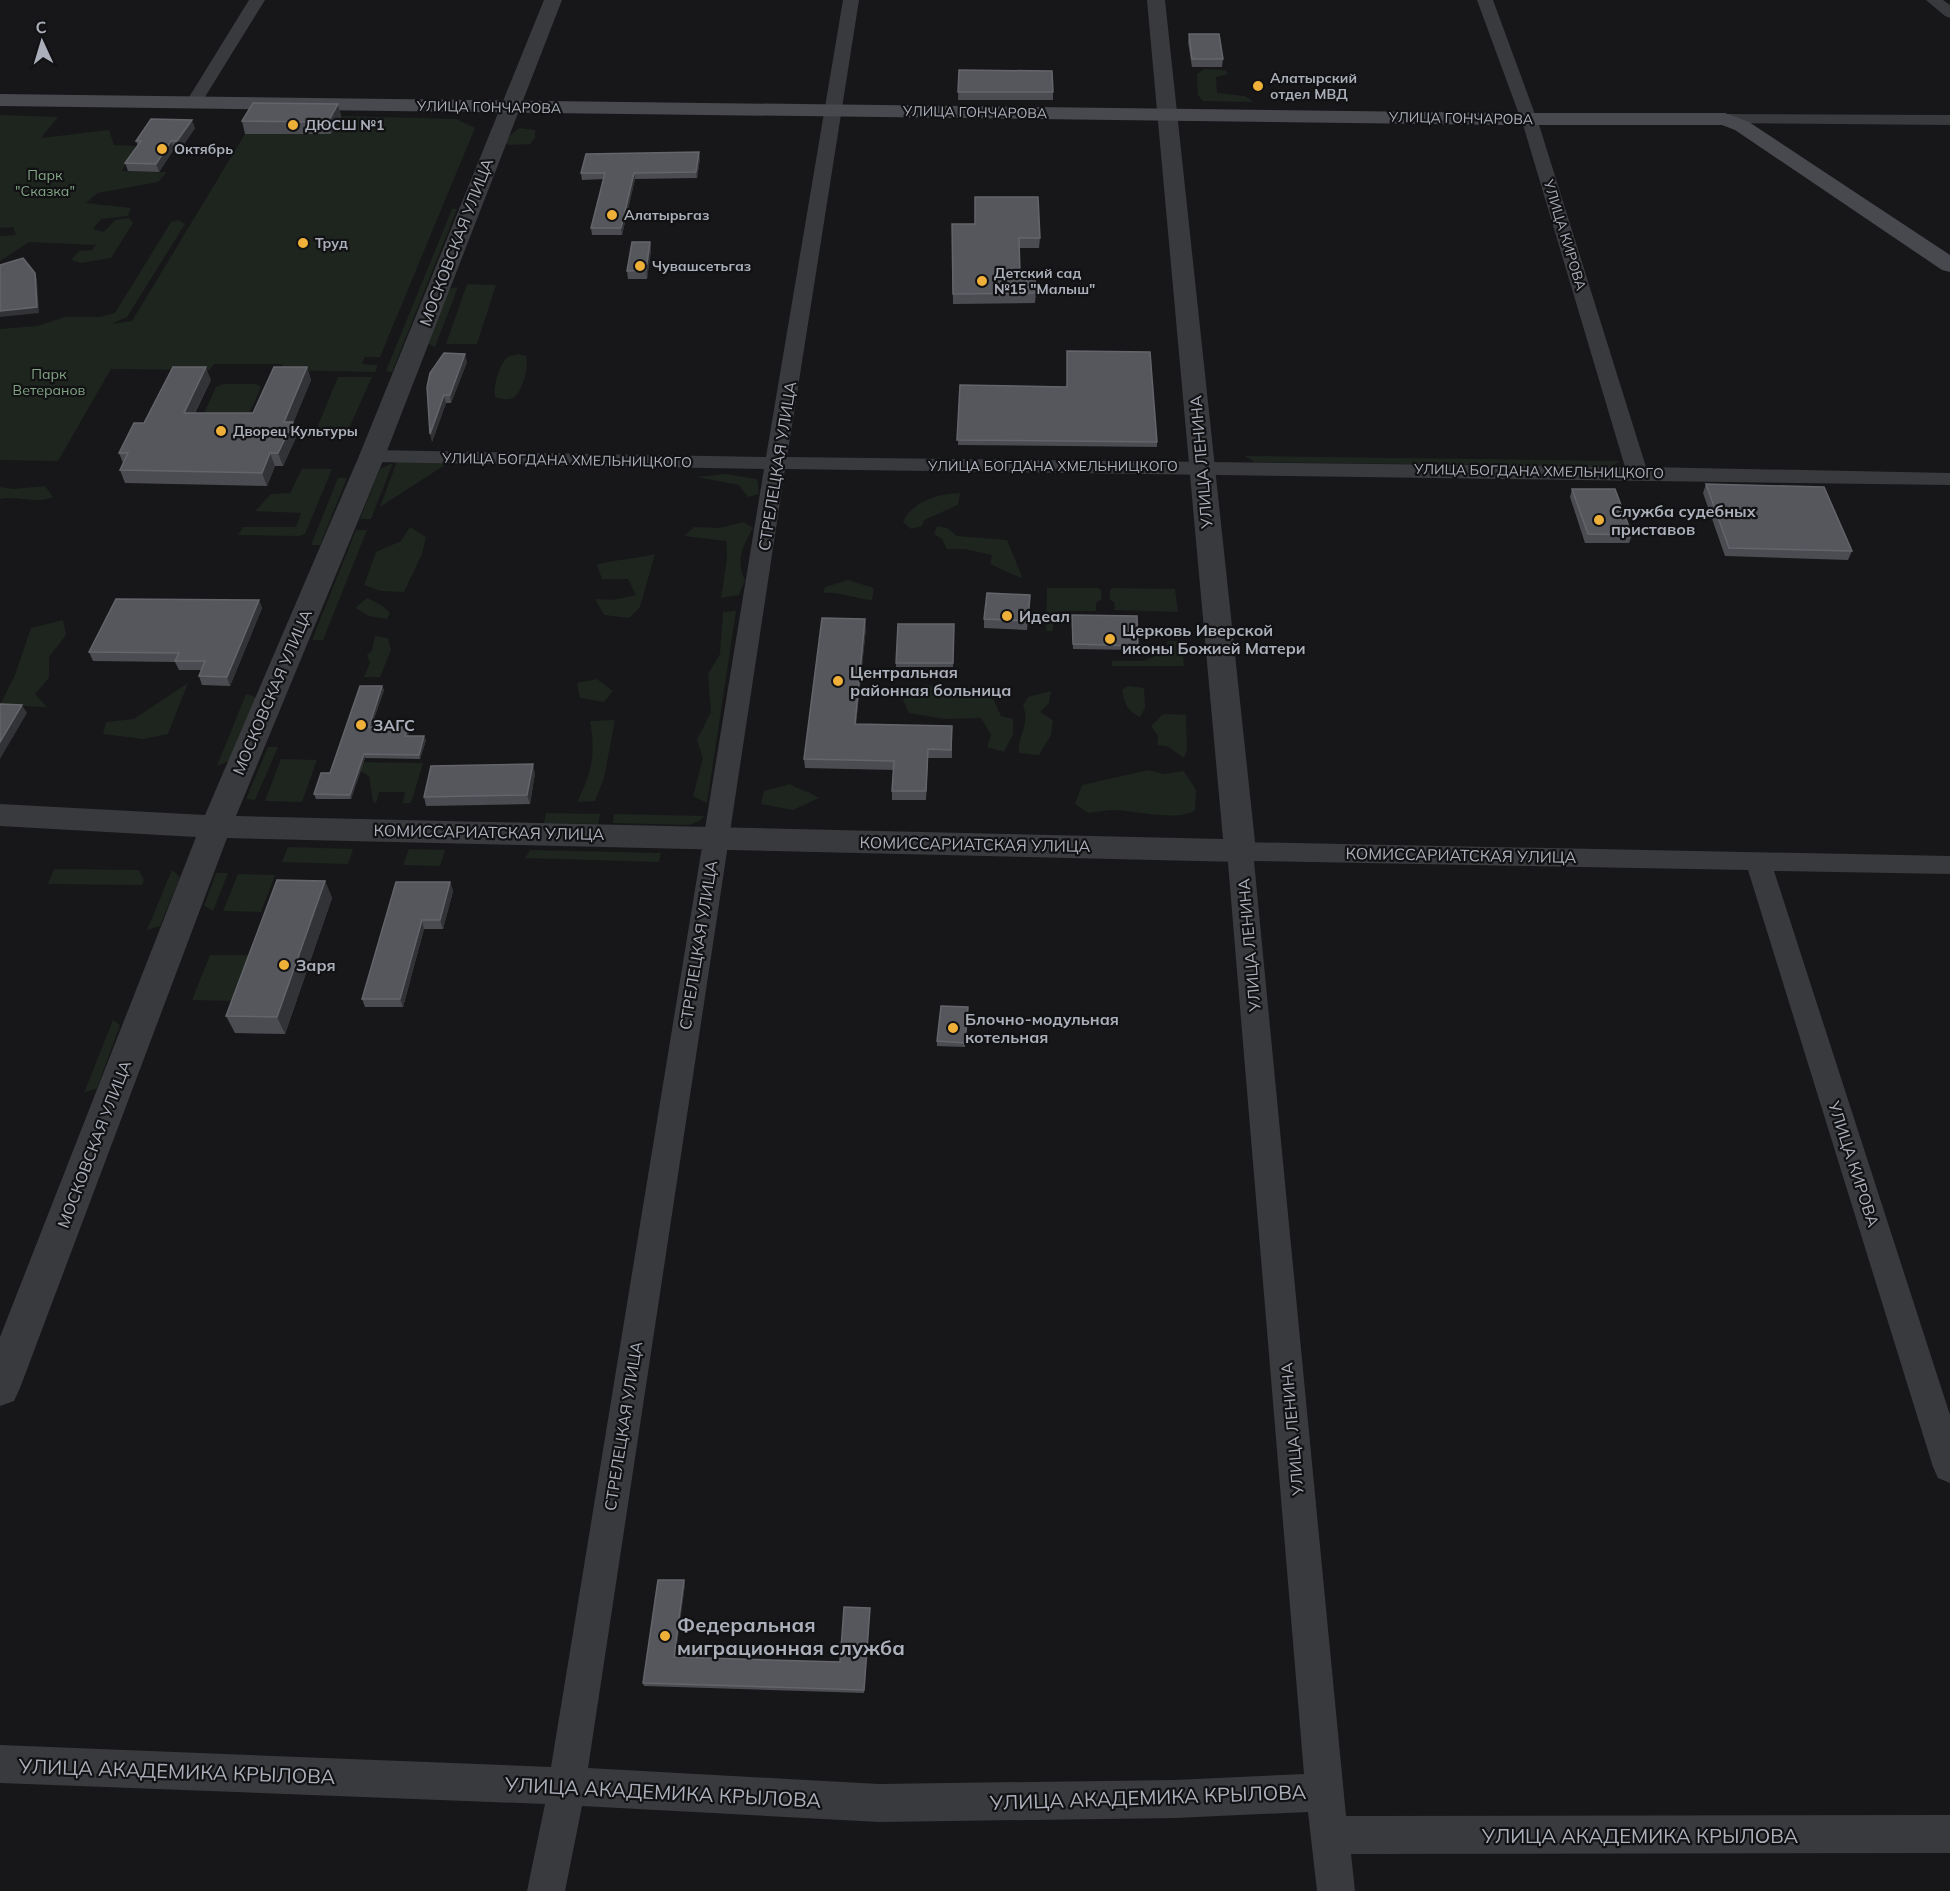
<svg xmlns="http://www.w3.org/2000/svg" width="1950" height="1891" viewBox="0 0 1950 1891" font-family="Mulish,sans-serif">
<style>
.green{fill:#1d251e}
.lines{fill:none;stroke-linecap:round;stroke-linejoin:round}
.minor{fill:#393a3e;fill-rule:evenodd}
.tertiary{fill:#393a3e;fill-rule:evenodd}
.secondary{fill:#47494e;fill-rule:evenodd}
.wall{fill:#4b4c51}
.shaded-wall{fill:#323336}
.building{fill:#55575c;stroke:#63656b;stroke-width:1.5}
.poi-dot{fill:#efb03a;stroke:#121215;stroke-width:2}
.labels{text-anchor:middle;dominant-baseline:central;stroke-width:4.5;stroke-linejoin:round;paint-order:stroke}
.far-poi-label{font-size:14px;font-weight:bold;fill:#aaafb9;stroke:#121215;text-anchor:start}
.far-street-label{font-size:14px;fill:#aaafb9;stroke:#121215}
.far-park-label{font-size:14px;fill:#81a483;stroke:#121215}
.street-label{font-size:16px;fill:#aaafb9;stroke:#121215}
.poi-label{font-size:16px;font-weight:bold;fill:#aaafb9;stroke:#121215;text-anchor:start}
.near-poi-label{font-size:20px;font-weight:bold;fill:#aaafb9;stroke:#121215;text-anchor:start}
.near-street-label{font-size:20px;fill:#aaafb9;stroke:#121215}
</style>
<rect width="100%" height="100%" fill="#17171a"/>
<path class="green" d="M 1204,69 L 1225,70 L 1228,74 L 1216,77 L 1217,93 L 1245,96 L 1254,102 L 1203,101 L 1198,95 L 1197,74 Z
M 0,115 L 58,117 L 41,138 L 109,130 L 114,145 L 136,146 L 122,171 L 167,172 L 158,182 L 98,193 L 86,203 L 131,208 L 128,216 L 101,219 L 93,229 L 104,232 L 115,220 L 129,218 L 133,223 L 111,258 L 81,263 L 71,260 L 79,251 L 92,250 L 96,245 L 29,242 L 0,261 L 0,236 L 16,235 L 13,227 L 0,228 Z
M 341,116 L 456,119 L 475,128 L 380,357 L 365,357 L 362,364 L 378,365 L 375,372 L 281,370 L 283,364 L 214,364 L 210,370 L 111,369 L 58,461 L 0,460 L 0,329 L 37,326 L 65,317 L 99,317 L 115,313 L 171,222 L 179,220 L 185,224 L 127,317 L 111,324 L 132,321 L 245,134 L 331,134 Z
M 519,128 L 535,130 L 535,138 L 530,144 L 509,145 L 504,141 Z
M 452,209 L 457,209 L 392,372 L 386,371 Z
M 467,284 L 496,285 L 477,344 L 446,344 Z
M 458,287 L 435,347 L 427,343 L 448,289 Z
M 518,354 L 526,356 C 529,365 523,391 514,397 C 508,401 500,399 495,397 C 493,388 499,363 508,357 C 509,356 516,355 518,354 Z
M 338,377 L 372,377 L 346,435 L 314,435 Z
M 224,384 L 256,384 L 261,387 L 247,419 L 201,420 L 216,387 Z
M 1245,456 L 1620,461 L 1611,467 L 1254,462 Z
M 397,461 L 448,463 L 380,507 Z
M 393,463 L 371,519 L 360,519 L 380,469 Z
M 302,469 L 332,469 L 305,534 L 299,536 L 238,535 L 243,527 L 296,527 L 301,513 L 255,511 L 271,494 L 290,493 Z
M 726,474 L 757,479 L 759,494 L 748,497 L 739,485 L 696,477 Z
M 338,478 L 347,478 L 320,545 L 311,545 Z
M 45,486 L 53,497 C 35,505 19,495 0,499 L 0,487 L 13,489 Z
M 960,493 L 958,505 L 924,520 L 922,526 L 911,529 L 903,522 C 912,501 938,494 960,493 Z
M 744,522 L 753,528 C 743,546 735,560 745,580 L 739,595 L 721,598 L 727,559 L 726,541 L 684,536 L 694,527 L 719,528 Z
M 937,526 L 947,528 L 957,536 L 1007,540 L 1023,579 L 990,564 L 992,555 L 965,549 L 947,549 L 942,539 L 934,534 Z
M 410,527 L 426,537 L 422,554 L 404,592 L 381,591 L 364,585 L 376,552 L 401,541 Z
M 356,530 L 367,530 L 323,640 L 312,640 Z
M 655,554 L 640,607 L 629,618 L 604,615 L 595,599 L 612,600 L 636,595 L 628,579 L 602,579 L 597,565 C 616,559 635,559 655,554 Z
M 848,580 L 874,588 L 872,600 C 855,599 839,591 823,593 L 825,587 Z
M 1047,588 L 1098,588 L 1101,590 L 1102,599 L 1096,603 L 1096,611 L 1061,611 L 1053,617 L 1053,631 L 1046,631 Z
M 1113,588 L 1175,589 L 1178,612 L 1115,610 L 1114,602 L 1110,600 L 1110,590 Z
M 367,598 L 383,606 L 390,613 L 387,619 L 369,616 L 355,608 Z
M 736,611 L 707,803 L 693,796 L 703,758 L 697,740 L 711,712 L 708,674 L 720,654 L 723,612 Z
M 63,620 L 66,635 L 49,657 L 49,678 L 35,694 L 47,707 L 0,705 L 15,675 L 31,628 Z
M 375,636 L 388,638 L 391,650 L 380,677 L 364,677 L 370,663 L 367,655 L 372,650 Z
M 1167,641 L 1182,641 L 1184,666 L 1112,666 L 1112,661 L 1144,661 L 1168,650 Z
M 597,679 L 613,691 L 604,702 L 580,698 L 577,683 Z
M 188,683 L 168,734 L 143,739 L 103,734 L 106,722 L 134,719 Z
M 926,685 L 976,692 L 993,699 L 1001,716 L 1013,719 L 1013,734 L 1004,752 L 987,747 L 991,735 L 981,718 L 945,719 L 909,713 L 903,700 L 909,692 Z
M 1128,686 L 1144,688 L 1145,708 L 1140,717 C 1127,710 1125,705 1122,690 Z
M 1051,691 L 1049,703 L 1040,712 L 1053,720 L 1051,735 L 1039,755 L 1019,753 C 1017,735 1031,724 1023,706 L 1028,697 Z
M 246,694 L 258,698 L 231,760 L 217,766 Z
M 1163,714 L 1186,715 L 1187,750 L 1184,758 L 1167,746 L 1157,745 L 1158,736 L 1151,726 Z
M 615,720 L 604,778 L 595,801 L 577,802 C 592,771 596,755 590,721 Z
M 268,747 L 278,747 L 255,800 L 246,799 Z
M 281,759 L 317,760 L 302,802 L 265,801 Z
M 351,762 L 423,763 L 411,803 L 403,803 L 405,792 L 379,792 L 376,803 L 373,802 L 369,776 L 350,765 Z
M 1149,770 L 1163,774 L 1184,771 L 1196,790 L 1195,810 C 1180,822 1136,811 1116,810 C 1107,810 1097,812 1088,813 L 1075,804 L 1082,785 Z
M 790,784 C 799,790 809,791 819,798 L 793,810 L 761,804 L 764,791 Z
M 546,813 L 600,814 L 598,824 L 544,823 Z
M 614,814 L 705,816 L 699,821 L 689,825 L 613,823 Z
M 288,847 L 353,849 L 348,864 L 282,862 Z
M 409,849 L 445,850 L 440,866 L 403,865 Z
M 530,850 L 661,853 L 659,862 L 525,858 Z
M 54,869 L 139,870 L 144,880 L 142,885 L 48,884 Z
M 172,870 L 180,877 L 160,926 L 147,930 Z
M 216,873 L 228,873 L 213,911 L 204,906 Z
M 238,874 L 275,875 L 261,912 L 223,911 Z
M 210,955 L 249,955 L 234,1001 L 192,1000 Z
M 113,1020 L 120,1025 L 97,1088 L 84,1093 Z"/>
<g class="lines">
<path class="minor" d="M 249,0 L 265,0 L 200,105 L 188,105 L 186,102 Z
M 843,0 L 859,0 L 787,457 L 1625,467 L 1524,128 L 1477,0 L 1493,0 L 1540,128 L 1646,467 L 1950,473 L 1950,485 L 785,469 L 588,1768 L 879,1784 L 1175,1780 L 1304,1774 L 1227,851 L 1231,844 L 1240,842 L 1950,856 L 1950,874 L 1774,871 L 1950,1415 L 1950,1483 L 1938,1478 L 1933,1467 L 1748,870 L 1254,861 L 1346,1816 L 1950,1815 L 1950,1853 L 1351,1854 L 1355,1891 L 1317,1891 L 1308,1812 L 1175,1818 L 879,1822 L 582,1806 L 565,1891 L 527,1891 L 545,1804 L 0,1783 L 0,1745 L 551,1767 L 764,469 L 372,462 L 365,460 L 362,456 L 365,452 L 372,450 L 766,457 Z
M 1926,0 L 1943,0 L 1950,5 L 1950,18 L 1945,16 Z
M 1725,114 L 1950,115 L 1950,125 L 1719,123 L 1717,119 L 1719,115 Z"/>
<path class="tertiary" d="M 544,0 L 562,0 L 385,456 L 236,816 L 1223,839 L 1147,0 L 1165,0 L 1256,851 L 1251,859 L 1240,862 L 227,838 L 20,1388 L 14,1401 L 0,1406 L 0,1337 L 196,837 L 0,826 L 0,804 L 205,815 L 359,456 Z"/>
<path class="secondary" d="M 0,94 L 1507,113 L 1725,113 L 1749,122 L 1950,255 L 1950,272 L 1942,270 L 1735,130 L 1722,125 L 1507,125 L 0,106 Z"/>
</g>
<path class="wall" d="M 1189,34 L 1223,59 L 1222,67 L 1192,67 L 1188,42 Z
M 959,70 L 1053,92 L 1053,100 L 958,100 Z
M 338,104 L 341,116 L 331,134 L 245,134 L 242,121 Z
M 195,128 L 180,150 L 174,149 L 159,172 L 128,171 L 125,163 L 138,146 L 136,141 Z
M 700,158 L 697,178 L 635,179 L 622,235 L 592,235 L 591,228 L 604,179 L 582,180 L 581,173 Z
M 952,224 L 1040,238 L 1039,248 L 1019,248 L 1020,275 L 1036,293 L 1035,303 L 953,304 Z
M 650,242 L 651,250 L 647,279 L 628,279 L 627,271 Z
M 467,362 L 451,403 L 446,403 L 432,442 L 427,387 Z
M 307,367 L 311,380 L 293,423 L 297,435 L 283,466 L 275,466 L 267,486 L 125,483 L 120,470 L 123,463 L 119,453 L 144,423 L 211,380 L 195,413 L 253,413 Z
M 960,385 L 1157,442 L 1157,447 L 958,445 Z
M 1706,484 L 1852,551 L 1848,560 L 1725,556 L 1703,493 Z
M 1572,489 L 1632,535 L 1629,543 L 1585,543 L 1570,497 Z
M 1030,595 L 1027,630 L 984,628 L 984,619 Z
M 259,600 L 262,608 L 230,686 L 202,685 L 199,676 L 202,670 L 179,670 L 175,662 L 93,661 L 89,652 Z
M 1072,615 L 1138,646 L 1138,650 L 1073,649 Z
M 954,624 L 953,667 L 896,667 L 896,663 Z
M 866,628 L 856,724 L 952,726 L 952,758 L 928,758 L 926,800 L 892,800 L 892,791 L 894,770 L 805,768 L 804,759 Z
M 382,686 L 384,690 L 371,727 L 409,731 L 408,736 L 426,740 L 420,759 L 365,758 L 351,799 L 316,799 L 314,794 L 330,773 Z
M 535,773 L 530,804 L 426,806 L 424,797 Z
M 325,881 L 332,898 L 285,1034 L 235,1033 L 226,1016 Z
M 450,882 L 453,891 L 443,929 L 424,929 L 403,1007 L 365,1007 L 362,999 Z
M 968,1011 L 965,1047 L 937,1046 L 937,1041 Z
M 684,1580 L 685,1584 L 675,1657 L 840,1662 L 870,1611 L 864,1693 L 644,1686 L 643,1683 Z"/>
<path class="shaded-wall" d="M 338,104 L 341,116 L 331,134 L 328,122 Z
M 192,120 L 195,128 L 180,150 L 177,141 Z
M 171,141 L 174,149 L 159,172 L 156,164 Z
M 699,152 L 700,158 L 697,178 L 696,172 Z
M 634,173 L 635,179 L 622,235 L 621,228 Z
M 650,242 L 651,250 L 647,279 L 646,270 Z
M 35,273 L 37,279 L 39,313 L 0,317 L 0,311 Z
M 465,354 L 467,362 L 451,403 L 450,395 Z
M 206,367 L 211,380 L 188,426 L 184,413 Z
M 307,367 L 311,380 L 293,423 L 297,435 L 283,466 L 278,453 L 284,422 Z
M 444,395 L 446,403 L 432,442 L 430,434 Z
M 270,453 L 275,466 L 267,486 L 262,473 Z
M 259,600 L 262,608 L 230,686 L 227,677 Z
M 865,619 L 866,628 L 855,733 L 855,724 Z
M 382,686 L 384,690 L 370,731 L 369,727 Z
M 22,705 L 27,713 L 0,759 L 0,742 Z
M 408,727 L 409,731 L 406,740 L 405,736 Z
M 424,736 L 426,740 L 420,759 L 419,755 Z
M 928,749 L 928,758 L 926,800 L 926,791 Z
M 364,754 L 365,758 L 351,799 L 350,795 Z
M 533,764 L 535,773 L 530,804 L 527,795 Z
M 325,881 L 332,898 L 285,1034 L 277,1017 Z
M 450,882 L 453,891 L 443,929 L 440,920 Z
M 422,920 L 424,929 L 403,1007 L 400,999 Z
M 684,1580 L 685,1584 L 675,1661 L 674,1657 Z"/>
<path class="building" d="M 1189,34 L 1219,34 L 1223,59 L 1192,59 Z
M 959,70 L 1052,71 L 1053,92 L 958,92 Z
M 253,103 L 338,104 L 328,122 L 242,121 Z
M 151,119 L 192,120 L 177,141 L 171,141 L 156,164 L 125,163 L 141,141 L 136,141 Z
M 699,152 L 696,172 L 634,173 L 621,228 L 591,228 L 605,173 L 581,173 L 586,154 Z
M 975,197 L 1038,197 L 1040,238 L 1019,238 L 1020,275 L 1035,275 L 1036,293 L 953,294 L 952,224 L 975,224 Z
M 632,242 L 650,242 L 646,270 L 627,271 Z
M 23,258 L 35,273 L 37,307 L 0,311 L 0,265 Z
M 1067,351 L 1150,352 L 1157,442 L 957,440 L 960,385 L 1067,387 Z
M 444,353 L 465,354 L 450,395 L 444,395 L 430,434 L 427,387 L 430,373 Z
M 173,367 L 206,367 L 184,413 L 253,413 L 274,367 L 307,367 L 284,422 L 293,422 L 278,453 L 270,453 L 262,473 L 120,470 L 128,453 L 119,453 L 134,423 L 144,423 Z
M 1706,484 L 1824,487 L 1852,551 L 1729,548 Z
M 1572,489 L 1615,489 L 1632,535 L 1588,534 Z
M 987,593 L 1030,595 L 1028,621 L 984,619 Z
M 116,599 L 259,600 L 227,677 L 199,676 L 205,661 L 175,661 L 179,653 L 89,652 Z
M 1072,615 L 1137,616 L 1138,646 L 1073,644 Z
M 822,618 L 865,619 L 855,724 L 952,726 L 951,750 L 928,749 L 926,791 L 892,791 L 894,761 L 804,759 Z
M 898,624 L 954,624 L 953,663 L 896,663 Z
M 360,686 L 382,686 L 369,727 L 408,727 L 405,736 L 424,736 L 419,755 L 364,754 L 350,795 L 314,794 L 321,773 L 330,773 Z
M 0,704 L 22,705 L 0,742 Z
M 533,764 L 527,795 L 424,797 L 431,766 Z
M 277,880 L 325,881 L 277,1017 L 226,1016 Z
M 396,882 L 450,882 L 440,920 L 422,920 L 400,999 L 362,999 Z
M 941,1006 L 968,1007 L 965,1043 L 937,1041 Z
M 658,1580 L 684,1580 L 674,1657 L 840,1662 L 844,1607 L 870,1608 L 864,1690 L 643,1683 Z"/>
<g class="poi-dot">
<circle cx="1258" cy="86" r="6"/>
<circle cx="293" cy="125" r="6"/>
<circle cx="162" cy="149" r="6"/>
<circle cx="612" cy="215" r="6"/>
<circle cx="303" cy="243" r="6"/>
<circle cx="640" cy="266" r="6"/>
<circle cx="982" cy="281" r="6"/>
<circle cx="221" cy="431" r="6"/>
<circle cx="1599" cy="520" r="6"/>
<circle cx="1007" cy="616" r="6"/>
<circle cx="1110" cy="639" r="6"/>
<circle cx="838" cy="681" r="6"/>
<circle cx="361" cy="725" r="6"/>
<circle cx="284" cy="965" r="6"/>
<circle cx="953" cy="1028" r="6"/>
<circle cx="665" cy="1636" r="6"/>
</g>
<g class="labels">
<g class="far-poi-label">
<text x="1270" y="78">Алатырский<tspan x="1270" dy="16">отдел МВД</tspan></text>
<text x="305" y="125">ДЮСШ №1</text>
<text x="174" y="149">Октябрь</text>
<text x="624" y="215">Алатырьгаз</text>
<text x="315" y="243">Труд</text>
<text x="652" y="266">Чувашсетьгаз</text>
<text x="994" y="273">Детский сад<tspan x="994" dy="16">№15 "Малыш"</tspan></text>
<text x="233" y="431">Дворец Культуры</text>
</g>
<g class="far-street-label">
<text transform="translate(489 107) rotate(1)">УЛИЦА ГОНЧАРОВА</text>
<text transform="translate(975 112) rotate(1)">УЛИЦА ГОНЧАРОВА</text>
<text transform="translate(1461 118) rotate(1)">УЛИЦА ГОНЧАРОВА</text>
<text transform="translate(1565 235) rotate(73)">УЛИЦА КИРОВА</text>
<text transform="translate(567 460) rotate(1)">УЛИЦА БОГДАНА ХМЕЛЬНИЦКОГО</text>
<text x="1053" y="466">УЛИЦА БОГДАНА ХМЕЛЬНИЦКОГО</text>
<text transform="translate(1539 471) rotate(1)">УЛИЦА БОГДАНА ХМЕЛЬНИЦКОГО</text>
</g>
<g class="far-park-label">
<text x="45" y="175">Парк<tspan x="45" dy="16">"Сказка"</tspan></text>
<text x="49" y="374">Парк<tspan x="49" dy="16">Ветеранов</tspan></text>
</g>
<g class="street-label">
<text transform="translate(456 242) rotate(-69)">МОСКОВСКАЯ УЛИЦА</text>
<text transform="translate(1201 462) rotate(-95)">УЛИЦА ЛЕНИНА</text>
<text transform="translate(777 466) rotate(-81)">СТРЕЛЕЦКАЯ УЛИЦА</text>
<text transform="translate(272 692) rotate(-67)">МОСКОВСКАЯ УЛИЦА</text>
<text transform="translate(489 832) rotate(1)">КОМИССАРИАТСКАЯ УЛИЦА</text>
<text transform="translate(975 844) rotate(1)">КОМИССАРИАТСКАЯ УЛИЦА</text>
<text transform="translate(1461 855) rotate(1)">КОМИССАРИАТСКАЯ УЛИЦА</text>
<text transform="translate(698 945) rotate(-81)">СТРЕЛЕЦКАЯ УЛИЦА</text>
<text transform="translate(1249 945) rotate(-95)">УЛИЦА ЛЕНИНА</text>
<text transform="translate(94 1144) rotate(-69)">МОСКОВСКАЯ УЛИЦА</text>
<text transform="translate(1854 1164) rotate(72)">УЛИЦА КИРОВА</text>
<text transform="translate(623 1426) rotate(-81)">СТРЕЛЕЦКАЯ УЛИЦА</text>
<text transform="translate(1292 1429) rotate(-95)">УЛИЦА ЛЕНИНА</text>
</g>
<g class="poi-label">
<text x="1611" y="511">Служба судебных<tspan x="1611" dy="18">приставов</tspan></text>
<text x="1019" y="616">Идеал</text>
<text x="1122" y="630">Церковь Иверской<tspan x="1122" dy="18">иконы Божией Матери</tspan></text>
<text x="850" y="672">Центральная<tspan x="850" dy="18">районная больница</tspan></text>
<text x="373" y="725">ЗАГС</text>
<text x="296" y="965">Заря</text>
<text x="965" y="1019">Блочно-модульная<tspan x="965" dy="18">котельная</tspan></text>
</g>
<g class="near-poi-label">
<text x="677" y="1624">Федеральная<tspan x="677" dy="23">миграционная служба</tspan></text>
</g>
<g class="near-street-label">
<text transform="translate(177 1771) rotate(2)">УЛИЦА АКАДЕМИКА КРЫЛОВА</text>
<text transform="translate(663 1792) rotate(3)">УЛИЦА АКАДЕМИКА КРЫЛОВА</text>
<text transform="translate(1148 1797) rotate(-2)">УЛИЦА АКАДЕМИКА КРЫЛОВА</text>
<text x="1640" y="1835">УЛИЦА АКАДЕМИКА КРЫЛОВА</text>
</g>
</g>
<g transform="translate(42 42) rotate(356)" stroke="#121215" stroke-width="4.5" paint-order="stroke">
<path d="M0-4.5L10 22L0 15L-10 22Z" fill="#aaafb9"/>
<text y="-9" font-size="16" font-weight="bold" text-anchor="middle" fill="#aaafb9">С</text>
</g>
</svg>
